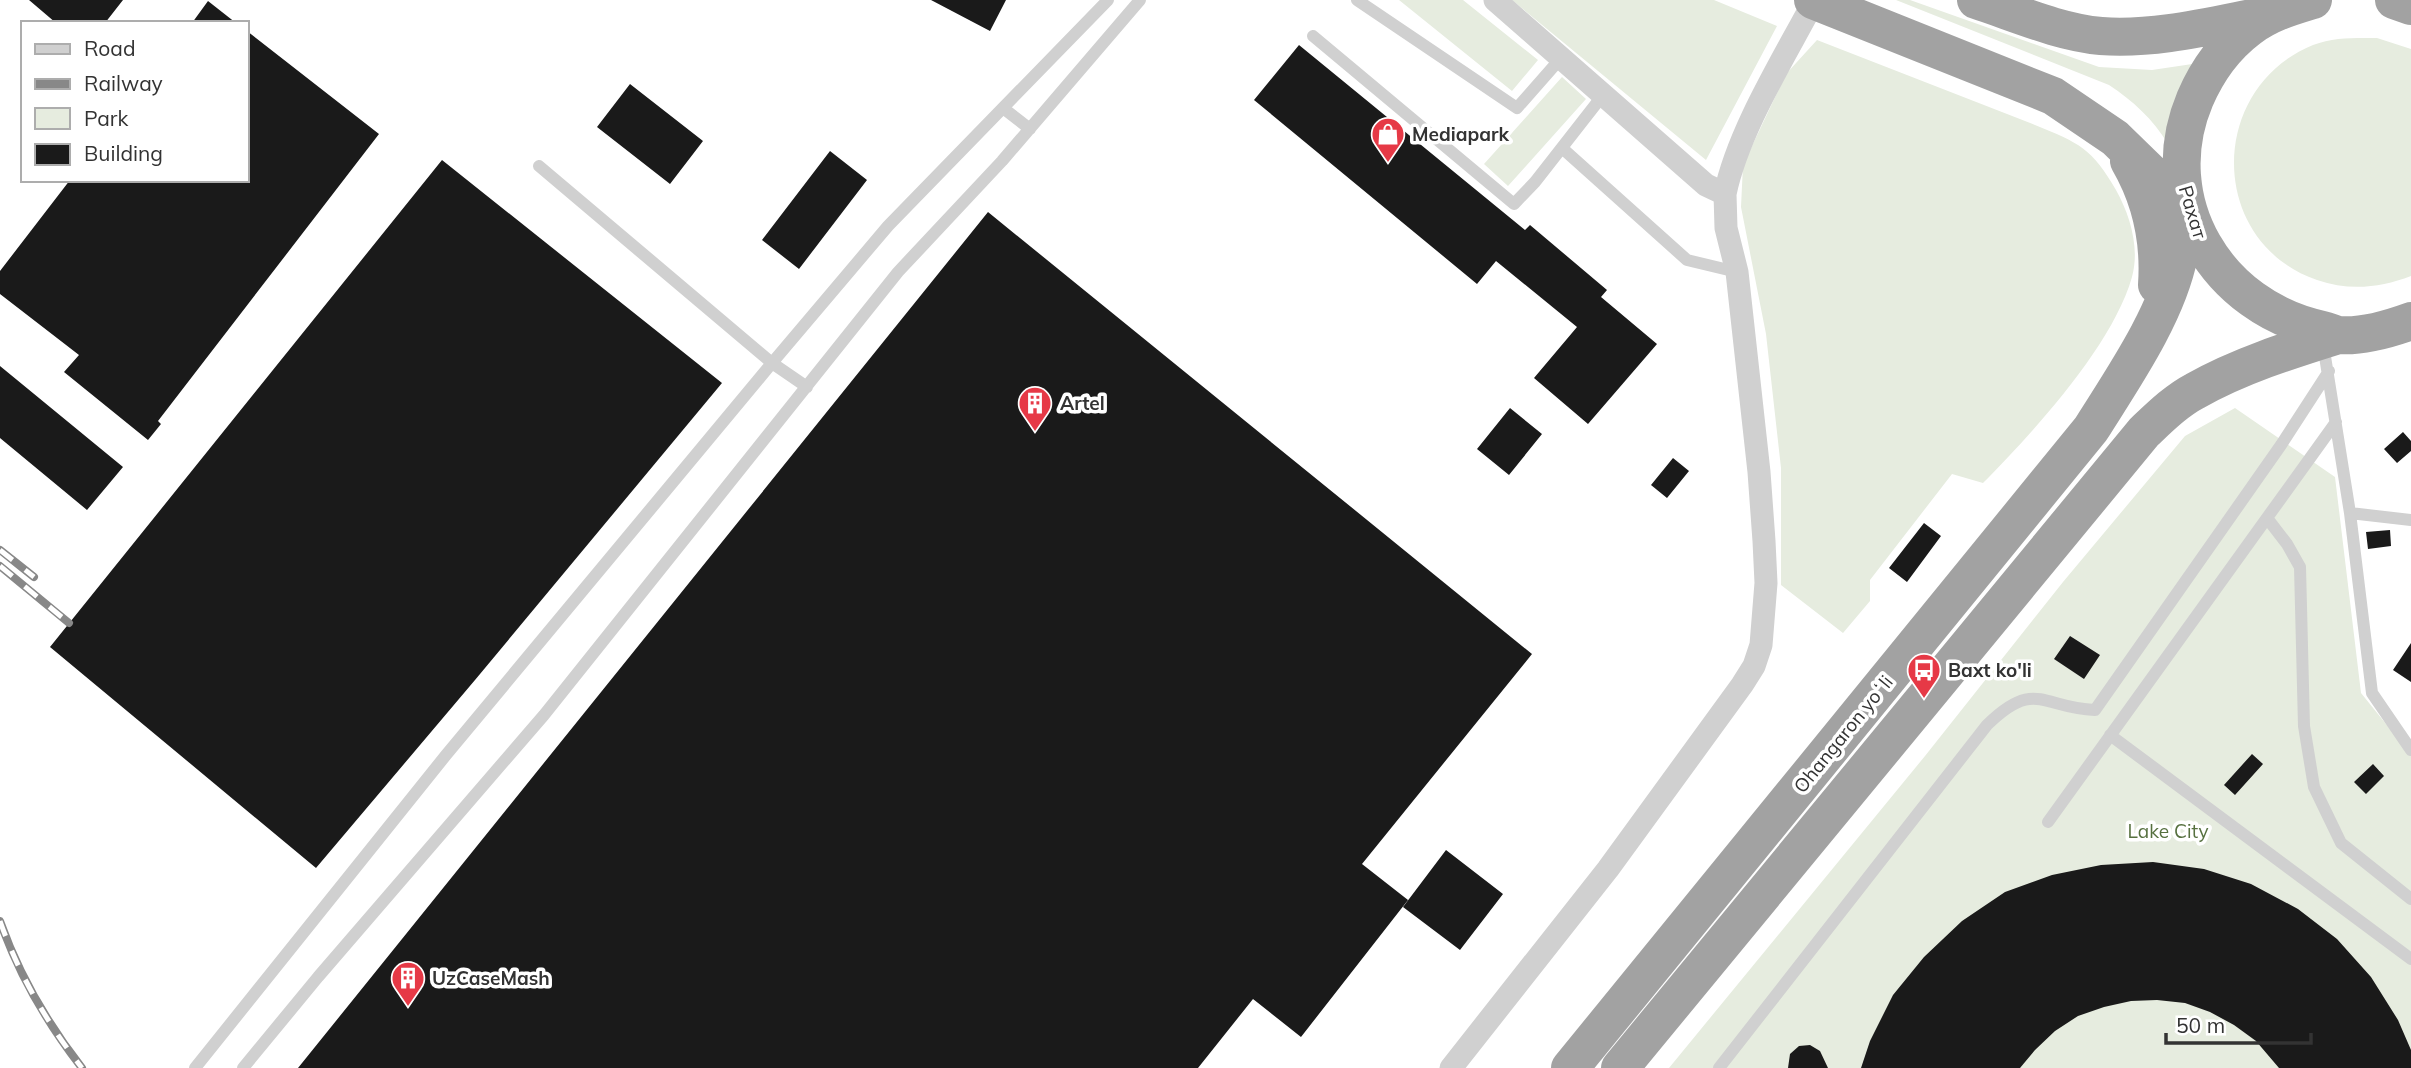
<svg xmlns="http://www.w3.org/2000/svg" width="2411" height="1068" viewBox="0 0 2411 1068" font-family="Mulish,sans-serif">
<style>
.green{fill:#e6ecdf}
.building{fill:#1a1a1a}
.lines{fill:none;stroke-linecap:round;stroke-linejoin:round}
.service{stroke:#d0d0d0;stroke-width:12}
.minor{stroke:#d0d0d0;stroke-width:23}
.trunk{stroke:#a2a2a2;stroke-width:38}
.rail-casing{stroke:#888;stroke-width:8}
.rail{stroke:#fff;stroke-width:5;stroke-dasharray:16;stroke-linecap:butt}
.labels{text-anchor:middle;dominant-baseline:central;stroke-width:7;stroke-linejoin:round;paint-order:stroke}
.poi-label{font-size:19px;font-weight:bold;fill:#333;stroke:#fff;text-anchor:start}
.street-label{font-size:19px;fill:#333;stroke:#fff}
.park-label{font-size:19px;fill:#56703f;stroke:#fff}
</style>
<rect width="100%" height="100%" fill="#fff"/>
<path class="green" d="M 1399,0 L 1463,0 L 1538,60 L 1512,91 Z
M 1512,0 L 1714,0 L 1777,26 L 1706,160 Z
M 1896,0 L 1910,0 L 2099,67 L 2152,70 L 2199,63 L 2168,144 C 2153,119 2133,101 2109,85 Z
M 2377,38 L 2411,49 L 2411,276 C 2380,288 2349,291 2317,280 C 2207,242 2207,88 2313,45 C 2334,37 2355,38 2377,38 Z
M 1817,40 L 2035,125 C 2079,143 2092,148 2116,190 C 2130,215 2140,248 2132,277 C 2112,347 2033,432 1983,483 L 1952,474 L 1870,580 L 1870,601 L 1843,633 L 1781,585 L 1781,468 L 1766,334 L 1741,207 L 1743,165 L 1786,74 Z
M 1562,77 L 1586,99 L 1508,186 L 1484,164 Z
M 2235,408 L 2335,477 L 2361,693 L 2411,755 L 2411,1068 L 1669,1068 L 1925,756 L 2063,582 L 2185,436 Z"/>
<path class="building" d="M 29,0 L 123,0 L 105,23 L 56,23 Z
M 931,0 L 1006,0 L 990,31 Z
M 208,1 L 236,23 L 192,23 Z
M 247,31 L 379,134 L 158,421 L 161,424 L 148,440 L 64,372 L 79,355 L 0,294 L 0,271 L 70,180 L 247,180 Z
M 1299,45 L 1525,230 L 1530,225 L 1607,290 L 1601,297 L 1657,344 L 1588,424 L 1534,378 L 1577,327 L 1496,261 L 1477,284 L 1254,100 Z
M 630,84 L 703,141 L 670,184 L 597,127 Z
M 830,151 L 867,180 L 799,269 L 762,240 Z
M 442,160 L 722,383 L 475,680 L 316,868 L 50,647 Z
M 988,212 L 1532,654 L 1362,864 L 1408,900 L 1301,1037 L 1253,999 L 1198,1068 L 298,1068 Z
M 0,366 L 123,467 L 87,510 L 0,438 Z
M 1510,408 L 1542,434 L 1509,475 L 1477,449 Z
M 2403,432 L 2411,441 L 2411,451 L 2397,463 L 2384,449 Z
M 1673,458 L 1689,471 L 1667,498 L 1651,485 Z
M 1924,523 L 1941,536 L 1907,582 L 1889,568 Z
M 2390,530 L 2391,546 L 2368,549 L 2366,532 Z
M 2070,636 L 2100,655 L 2084,679 L 2054,659 Z
M 2411,643 L 2411,682 L 2393,670 Z
M 2252,754 L 2263,764 L 2235,795 L 2224,785 Z
M 2373,764 L 2384,776 L 2366,794 L 2354,782 Z
M 1446,850 L 1503,894 L 1460,950 L 1403,907 Z
M 2153,862 L 2204,869 L 2251,884 L 2298,909 L 2337,939 L 2371,977 L 2398,1020 L 2411,1050 L 2411,1068 L 2279,1068 L 2256,1041 L 2234,1025 L 2210,1012 L 2185,1003 L 2157,1000 L 2131,1001 L 2104,1007 L 2078,1016 L 2055,1031 L 2035,1050 L 2020,1068 L 1861,1068 L 1870,1041 L 1893,995 L 1924,957 L 1962,921 L 2005,892 L 2052,875 L 2101,865 Z
M 1810,1045 L 1820,1051 L 1828,1068 L 1788,1068 L 1790,1054 L 1799,1046 Z"/>
<g class="lines">
<path class="service" d="M 1357,0 L 1517,108 L 1561,58
M 1313,36 L 1514,204 L 1535,182 L 1603,95
M 1003,108 L 1030,129
M 1562,148 L 1687,260 L 1737,272
M 539,166 L 772,363 L 807,387
M 2323,344 L 2350,513 L 2372,693 L 2411,750
M 2350,513 L 2411,520
M 2267,518 L 2287,544 L 2300,567 L 2304,726 L 2314,787 L 2341,843 L 2411,899
M 2110,735 L 2411,959
M 2048,822 L 2336,422
M 195,1068 L 446,755 L 772,363 L 888,226 L 1108,0
M 243,1068 L 318,977 L 544,715 L 898,272 L 1002,161 L 1140,0
M 1719,1068 L 1987,725 C 2035,678 2042,708 2095,710 L 2281,445 L 2329,371"/>
<path class="minor" d="M 1725,194 C 1738,131 1784,58 1814,1
M 1451,1068 L 1608,869 L 1742,685 L 1754,666 L 1761,645 L 1766,583 L 1764,541 L 1759,472 L 1737,272 L 1726,228 L 1725,194 L 1706,185 L 1495,0"/>
<path class="trunk" d="M 1813,0 L 2053,96 L 2115,138 L 2188,209
M 1976,0 C 2016,13 2058,32 2101,36 C 2154,40 2210,26 2262,16
M 2313,0 C 2290,7 2269,13 2249,28 C 2225,46 2207,71 2195,99 C 2152,201 2217,308 2323,330 C 2328,331 2333,334 2338,335 C 2361,337 2389,329 2411,321
M 2394,0 L 2411,6
M 2129,161 C 2151,199 2160,241 2157,285
M 1570,1068 L 2091,429 C 2123,378 2167,315 2179,255 C 2183,231 2183,207 2183,184
M 1620,1068 L 2144,432 C 2160,417 2176,401 2195,391 C 2239,366 2290,350 2338,335"/>
<defs>
<path id="rail" d="M 0,550 L 34,577
M 0,566 L 69,623
M 0,921 C 19,975 47,1023 82,1068"/>
</defs>
<use href="#rail" class="rail-casing"/>
<use href="#rail" class="rail"/>
</g>
<defs>
<symbol id="shop-pin" viewBox="-11 -11 22 30"><path d="M0 17L-7.5 6A9.5 9.5 0 1 1 7.5 6Z" fill="#e63946" stroke="#fff"/><path d="M-5-2.5h2.3a2.7 3.5 0 0 1 5.4 0H5L5.5 6h-11ZM-1.5-2.5h3a1.5 2.3 0 0 0-3 0Z" fill="#fff"/></symbol>
<symbol id="building-pin" viewBox="-11 -11 22 30"><path d="M0 17L-7.5 6A9.5 9.5 0 1 1 7.5 6Z" fill="#e63946" stroke="#fff"/><path d="M-4-6H4V6H1V3H-1V6H-4ZM-2.5-4.3h1.7v1.8h-1.7ZM.8-4.3h1.7v1.8H.8ZM-2.5-1h1.7V.8h-1.7ZM.8-1h1.7V.8H.8Z" fill="#fff"/></symbol>
<symbol id="bus-pin" viewBox="-11 -11 22 30"><path d="M0 17L-7.5 6A9.5 9.5 0 1 1 7.5 6Z" fill="#e63946" stroke="#fff"/><path d="M-5-6H5V4H4V6H2V4H-2V6H-4V4H-5ZM-3.5-4V0h7V-4ZM-3.5 1.2v1.5H-2V1.2ZM2 1.2v1.5H3.5V1.2Z" fill="#fff"/></symbol>
</defs>
<g fill-rule="evenodd">
<use href="#shop-pin" x="1369" y="115" width="38" height="52"/>
<use href="#building-pin" x="1016" y="384" width="38" height="52"/>
<use href="#bus-pin" x="1905" y="651" width="38" height="52"/>
<use href="#building-pin" x="389" y="959" width="38" height="52"/>
</g>
<g class="labels">
<g class="poi-label">
<text x="1412" y="134">Mediapark</text>
<text x="1060" y="403">Artel</text>
<text x="1948" y="670">Baxt ko'li</text>
<text x="432" y="978">UzCaseMash</text>
</g>
<g class="street-label">
<text transform="translate(2193 212) rotate(73)">Рахат</text>
<text transform="translate(1843 734) rotate(-51)">Ohangaron yoʻli</text>
</g>
<g class="park-label">
<text x="2168" y="831">Lake City</text>
</g>
</g>
<rect x="21" y="21" width="228" height="161" fill="#ffffff" stroke="#adadad" stroke-width="2"/>
<rect x="35" y="44" width="35" height="10" fill="#d0d0d0" stroke="#adadad" stroke-width="2"/>
<text x="84" y="56" font-size="21" fill="#333333">Road</text>
<rect x="35" y="79" width="35" height="10" fill="#888888" stroke="#adadad" stroke-width="2"/>
<text x="84" y="91" font-size="21" fill="#333333">Railway</text>
<rect x="35" y="108" width="35" height="21" fill="#e6ecdf" stroke="#adadad" stroke-width="2"/>
<text x="84" y="126" font-size="21" fill="#333333">Park</text>
<rect x="35" y="144" width="35" height="21" fill="#1a1a1a" stroke="#adadad" stroke-width="2"/>
<text x="84" y="161" font-size="21" fill="#333333">Building</text>
<path d="M2166 1033v10h145v-10" fill="none" stroke="#333333" stroke-width="3.5"/>
<text x="2176" y="1033" font-size="21" fill="#333333" stroke="#ffffff" stroke-width="5" paint-order="stroke">50 m</text>
</svg>
